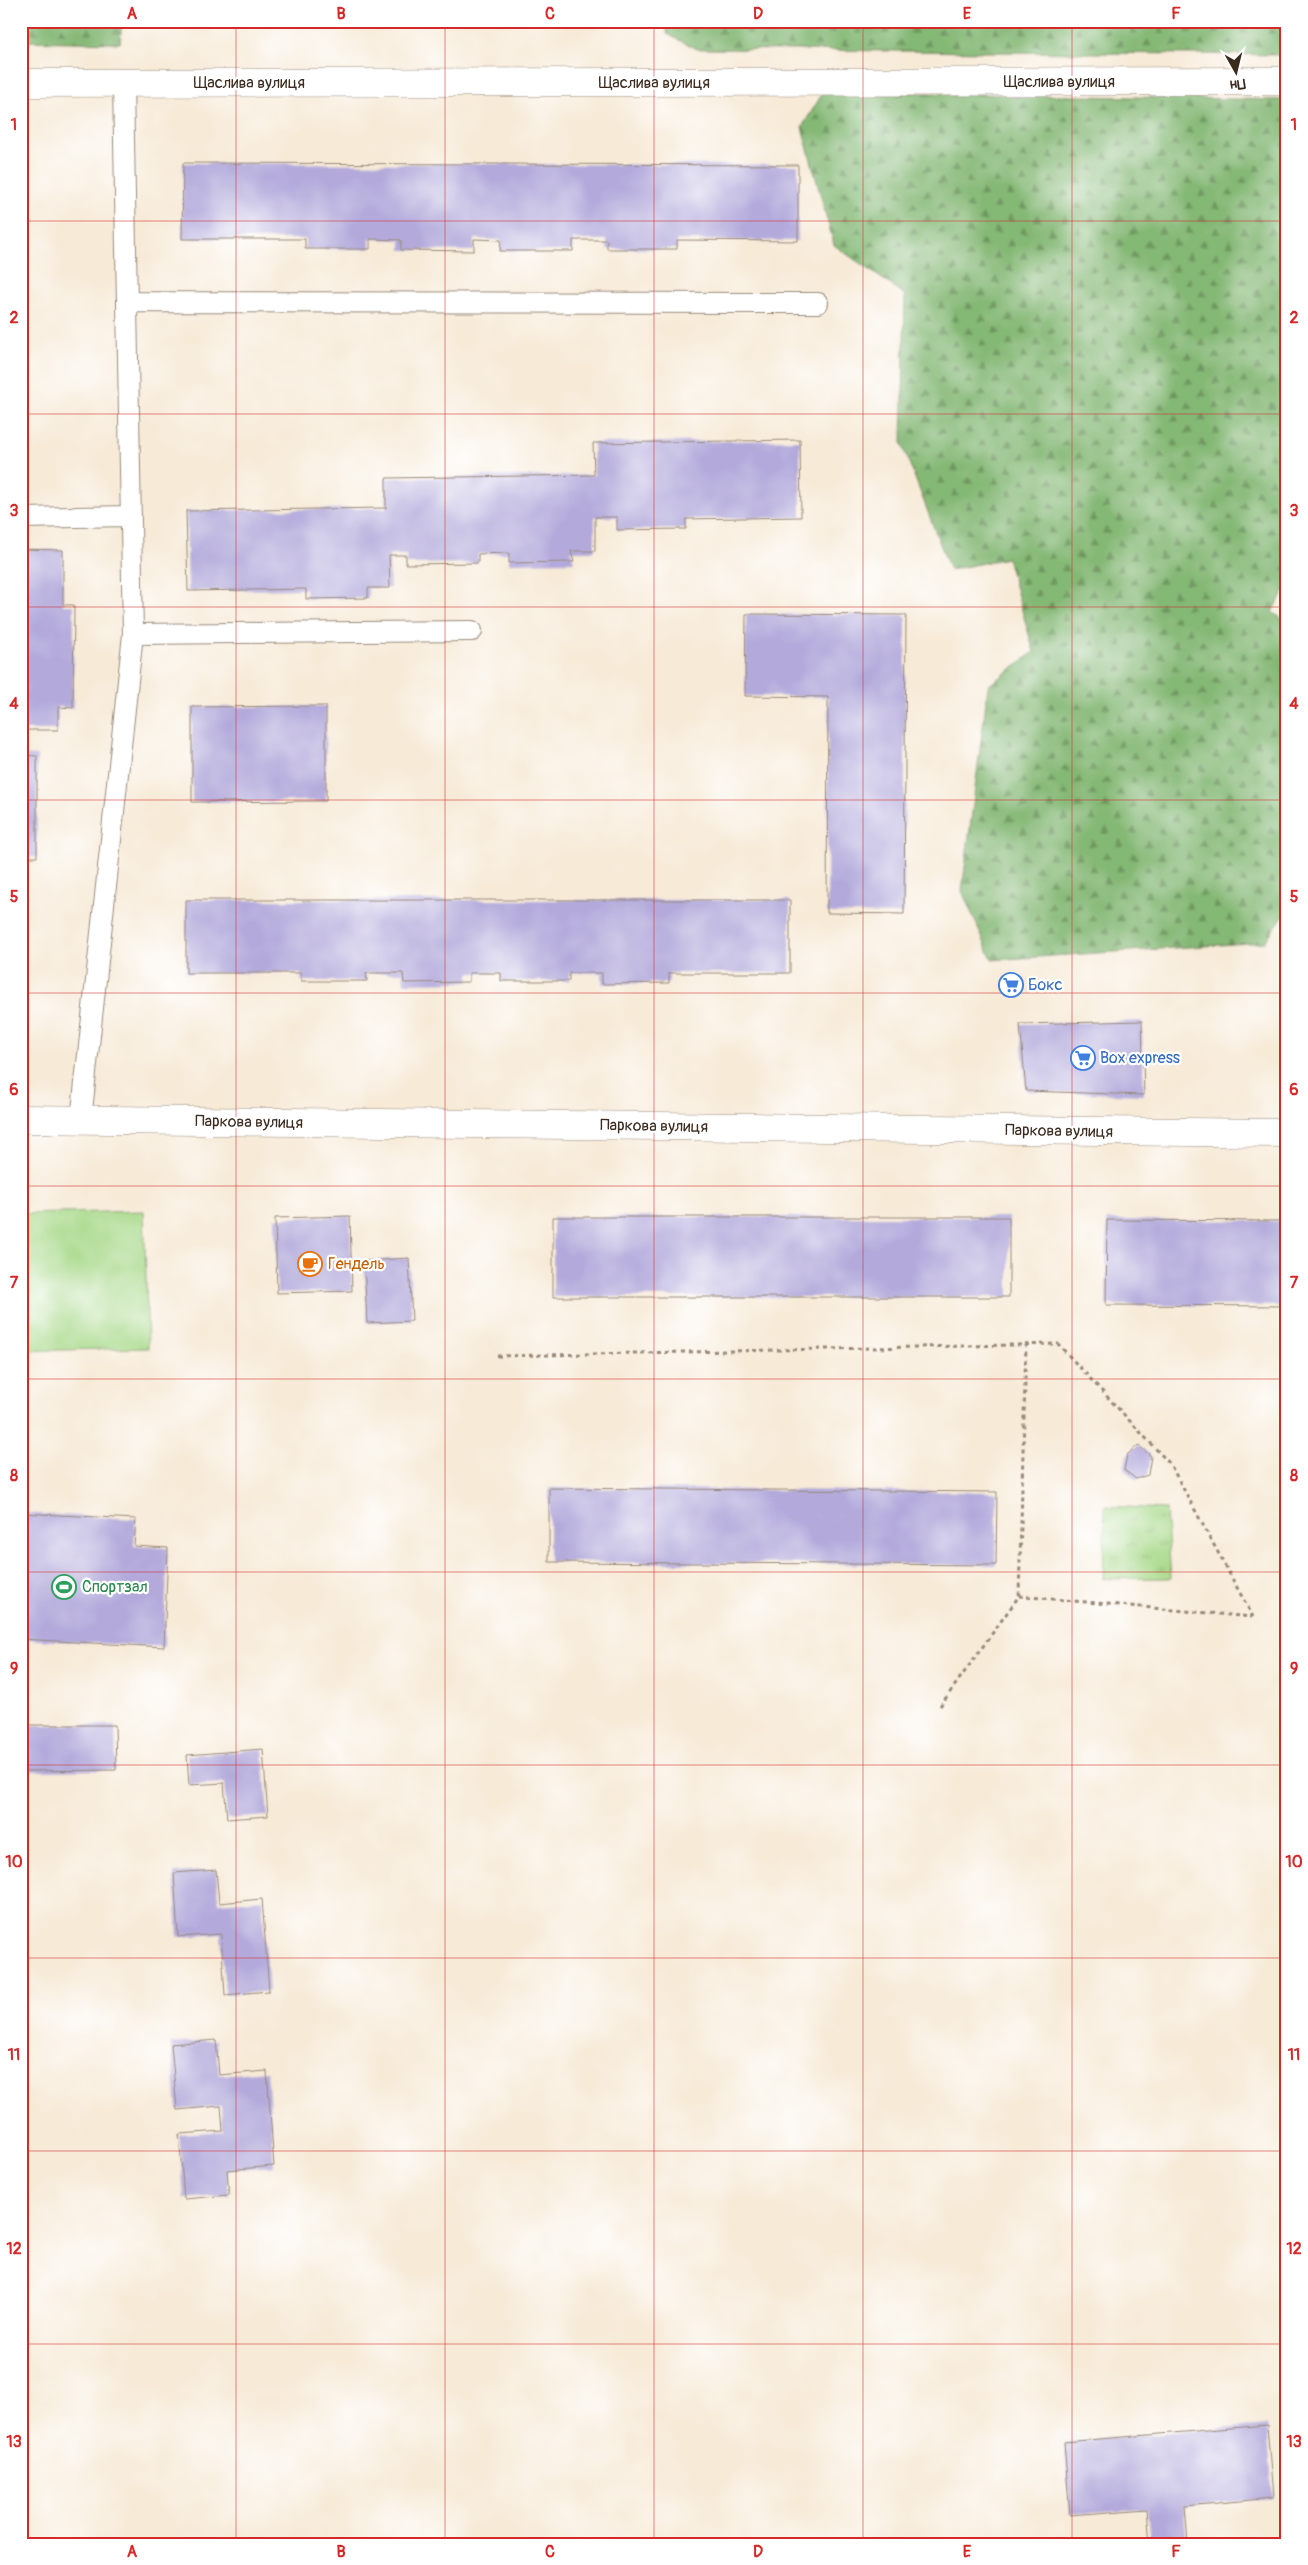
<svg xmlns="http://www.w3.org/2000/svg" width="1308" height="2565" viewBox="0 0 1308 2565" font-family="Pangolin,sans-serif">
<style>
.forest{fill:url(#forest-firs);stroke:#607149}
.park{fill:url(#park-tufts);stroke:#708152}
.pitch{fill:#a6d887;stroke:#708152}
.building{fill:#b3aadb}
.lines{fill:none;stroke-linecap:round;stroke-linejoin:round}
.lane-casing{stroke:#998a7a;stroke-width:22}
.street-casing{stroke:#998a7a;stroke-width:29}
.path{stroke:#998a7a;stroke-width:3;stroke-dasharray:4 4;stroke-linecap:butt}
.lane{stroke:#fff;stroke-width:20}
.street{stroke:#fff;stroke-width:28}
.grid{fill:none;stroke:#d62828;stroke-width:1;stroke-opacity:0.55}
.labels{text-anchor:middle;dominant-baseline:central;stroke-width:4.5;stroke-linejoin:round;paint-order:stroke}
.street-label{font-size:16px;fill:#3b2a1e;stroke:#fff}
.shop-label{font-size:16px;fill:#366cbe;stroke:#fff;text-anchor:start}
.food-label{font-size:16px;fill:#c56008;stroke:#fff;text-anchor:start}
.leisure-label{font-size:16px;fill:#27864d;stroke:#fff;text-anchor:start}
.neatline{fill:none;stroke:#d62828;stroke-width:2}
.grid-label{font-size:16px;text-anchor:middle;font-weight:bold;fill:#d62828}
</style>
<defs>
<pattern id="forest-firs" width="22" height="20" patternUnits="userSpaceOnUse" patternTransform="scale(1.25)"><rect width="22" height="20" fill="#84b874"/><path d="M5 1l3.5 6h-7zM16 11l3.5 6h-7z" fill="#6d965f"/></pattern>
<pattern id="park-tufts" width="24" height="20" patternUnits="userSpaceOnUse" patternTransform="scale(1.25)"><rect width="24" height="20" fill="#a6d887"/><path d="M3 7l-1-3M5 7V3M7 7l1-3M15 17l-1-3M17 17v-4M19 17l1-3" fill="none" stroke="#90ba74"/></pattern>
</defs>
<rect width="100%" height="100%" fill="#fff"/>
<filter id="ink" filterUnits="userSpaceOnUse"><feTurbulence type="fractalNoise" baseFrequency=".02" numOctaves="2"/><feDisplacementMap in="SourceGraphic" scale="10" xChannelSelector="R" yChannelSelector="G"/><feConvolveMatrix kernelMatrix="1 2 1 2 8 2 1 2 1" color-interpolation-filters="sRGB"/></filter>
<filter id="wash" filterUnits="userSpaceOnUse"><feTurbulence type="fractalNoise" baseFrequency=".0096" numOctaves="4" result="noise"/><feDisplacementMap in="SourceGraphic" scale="20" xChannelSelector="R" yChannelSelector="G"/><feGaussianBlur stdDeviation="1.12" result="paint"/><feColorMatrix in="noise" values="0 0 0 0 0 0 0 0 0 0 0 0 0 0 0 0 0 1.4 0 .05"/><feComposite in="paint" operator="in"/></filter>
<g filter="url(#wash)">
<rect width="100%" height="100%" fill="#f7ead7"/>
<path class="forest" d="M 21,21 L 122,21 L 120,43 L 21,41 Z
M 667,21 L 1287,21 L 1287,55 L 697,49 L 667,34 Z
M 824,91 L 1287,100 L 1287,587 L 1272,612 L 1287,622 L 1287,910 L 1265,942 L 992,960 L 962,891 L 988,686 L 1034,652 L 1007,558 L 950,570 L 902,444 L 905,295 L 834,245 L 802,127 Z"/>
<path class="park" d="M 1105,1506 L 1166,1509 L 1171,1578 L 1103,1579 Z"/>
<path class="pitch" d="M 144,1211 L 148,1348 L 21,1351 L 21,1214 Z"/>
<g id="blocks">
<path class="building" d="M 183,163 L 798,165 L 798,241 L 677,240 L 677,249 L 607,249 L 607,240 L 573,240 L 573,251 L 500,251 L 501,240 L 474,239 L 474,251 L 401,250 L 401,240 L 370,239 L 370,249 L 305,249 L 305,239 L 182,239 Z
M 800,440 L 801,517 L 686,519 L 686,529 L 617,530 L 617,517 L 595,517 L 595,551 L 571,551 L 574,562 L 509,563 L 509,553 L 478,554 L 478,563 L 406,564 L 406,555 L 389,555 L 390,588 L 368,588 L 368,598 L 306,599 L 306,589 L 188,591 L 186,511 L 386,508 L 386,478 L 594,475 L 593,443 Z
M 21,549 L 63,550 L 63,605 L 74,605 L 73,708 L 58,707 L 58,730 L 21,730 Z
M 746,614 L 906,615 L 904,914 L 827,913 L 828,697 L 745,696 Z
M 326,706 L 326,801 L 192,802 L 192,707 Z
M 21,755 L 37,756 L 37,857 L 21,857 Z
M 186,900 L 790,900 L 790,973 L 669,973 L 669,983 L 602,984 L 602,973 L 569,973 L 569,981 L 501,981 L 501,973 L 469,973 L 469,982 L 404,983 L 403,973 L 366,973 L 367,981 L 301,981 L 301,973 L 186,973 Z
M 1142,1021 L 1144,1095 L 1026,1091 L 1020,1024 Z
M 350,1216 L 352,1291 L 277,1293 L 275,1218 Z
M 553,1217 L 1009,1217 L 1009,1297 L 553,1297 Z
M 1107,1220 L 1287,1221 L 1287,1306 L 1106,1305 Z
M 409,1258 L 412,1321 L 367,1323 L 364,1261 Z
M 1138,1445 L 1151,1456 L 1148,1475 L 1136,1479 L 1124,1470 L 1127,1455 Z
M 549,1488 L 997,1492 L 996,1565 L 549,1562 Z
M 21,1513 L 136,1519 L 134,1546 L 168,1548 L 164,1647 L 21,1639 Z
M 21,1725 L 115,1725 L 116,1770 L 21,1771 Z
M 263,1749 L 268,1816 L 227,1819 L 224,1783 L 189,1785 L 187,1755 Z
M 216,1870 L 219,1903 L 262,1899 L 269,1991 L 225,1995 L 221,1934 L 178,1937 L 174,1873 Z
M 216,2040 L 219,2075 L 267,2071 L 274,2166 L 227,2170 L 229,2195 L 184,2199 L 179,2134 L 223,2131 L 221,2106 L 177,2110 L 171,2044 Z
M 1267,2425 L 1273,2498 L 1185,2506 L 1188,2544 L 1150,2544 L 1147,2509 L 1070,2515 L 1064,2442 Z"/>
</g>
</g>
<g filter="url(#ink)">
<use href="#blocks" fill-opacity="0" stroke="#998a7a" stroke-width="1"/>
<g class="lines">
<defs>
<path id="lane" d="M 127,302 L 818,303
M 21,518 L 131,516
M 133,634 L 472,631
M 81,1120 L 133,634 L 123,84"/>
<path id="street" d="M 21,83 L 1287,81
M 21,1119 L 1287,1133"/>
</defs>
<use href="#lane" class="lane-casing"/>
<use href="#street" class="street-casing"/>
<path class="path" d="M 497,1356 L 1058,1344 L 1170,1464 L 1253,1617
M 1019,1596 L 1252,1617
M 940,1706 L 1019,1596 L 1026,1345"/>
<use href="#lane" class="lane"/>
<use href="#street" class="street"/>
</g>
</g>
<path class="grid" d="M 236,21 L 236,2544M 445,21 L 445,2544M 654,21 L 654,2544M 863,21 L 863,2544M 1072,21 L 1072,2544M 21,221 L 1287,221M 21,414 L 1287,414M 21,607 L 1287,607M 21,800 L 1287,800M 21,993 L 1287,993M 21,1186 L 1287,1186M 21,1379 L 1287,1379M 21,1572 L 1287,1572M 21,1765 L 1287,1765M 21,1958 L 1287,1958M 21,2151 L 1287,2151M 21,2344 L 1287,2344"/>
<defs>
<symbol id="supermarket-ring" viewBox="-11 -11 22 22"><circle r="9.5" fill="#fff" stroke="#3f7fe0" stroke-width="1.5"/><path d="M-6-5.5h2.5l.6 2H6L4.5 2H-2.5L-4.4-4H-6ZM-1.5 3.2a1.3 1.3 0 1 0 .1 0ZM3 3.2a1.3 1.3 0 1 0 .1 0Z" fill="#3f7fe0"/></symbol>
<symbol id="cafe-ring" viewBox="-11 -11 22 22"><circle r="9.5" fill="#fff" stroke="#e8710a" stroke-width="1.5"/><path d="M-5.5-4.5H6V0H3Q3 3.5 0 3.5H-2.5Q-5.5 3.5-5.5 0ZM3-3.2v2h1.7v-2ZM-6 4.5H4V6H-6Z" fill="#e8710a"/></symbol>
<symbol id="stadium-ring" viewBox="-11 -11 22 22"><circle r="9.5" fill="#fff" stroke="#2e9e5b" stroke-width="1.5"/><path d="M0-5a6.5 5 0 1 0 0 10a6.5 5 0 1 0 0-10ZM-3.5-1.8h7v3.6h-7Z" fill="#2e9e5b"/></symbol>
</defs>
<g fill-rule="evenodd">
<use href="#supermarket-ring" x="997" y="971" width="28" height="28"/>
<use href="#supermarket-ring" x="1069" y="1044" width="28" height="28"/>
<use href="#cafe-ring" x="296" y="1250" width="28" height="28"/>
<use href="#stadium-ring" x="50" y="1573" width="28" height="28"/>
</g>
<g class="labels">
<g class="street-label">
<text x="1059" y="82">Щаслива вулиця</text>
<text x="249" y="83">Щаслива вулиця</text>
<text x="654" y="83">Щаслива вулиця</text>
<text transform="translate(249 1122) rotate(1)">Паркова вулиця</text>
<text transform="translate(654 1126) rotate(1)">Паркова вулиця</text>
<text transform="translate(1059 1131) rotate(1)">Паркова вулиця</text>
</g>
<g class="shop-label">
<text x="1028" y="985">Бокс</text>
<text x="1100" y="1058">Box express</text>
</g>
<g class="food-label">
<text x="328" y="1264">Гендель</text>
</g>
<g class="leisure-label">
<text x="82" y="1587">Спортзал</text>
</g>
</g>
<rect width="1308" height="2565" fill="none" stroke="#fff" stroke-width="55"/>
<g transform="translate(1236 72) rotate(172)" stroke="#ffffff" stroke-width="4" paint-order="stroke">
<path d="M0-4L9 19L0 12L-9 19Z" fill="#3b2a1e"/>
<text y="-8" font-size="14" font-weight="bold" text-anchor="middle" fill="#3b2a1e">Пн</text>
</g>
<rect x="28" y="28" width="1252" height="2510" class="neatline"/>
<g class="grid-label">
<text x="132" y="19">A</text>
<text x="341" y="19">B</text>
<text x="550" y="19">C</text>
<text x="758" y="19">D</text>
<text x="967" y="19">E</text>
<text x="1176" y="19">F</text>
<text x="14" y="130">1</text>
<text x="1294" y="130">1</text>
<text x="14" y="323">2</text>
<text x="1294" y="323">2</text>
<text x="14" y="516">3</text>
<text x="1294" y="516">3</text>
<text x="14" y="709">4</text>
<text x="1294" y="709">4</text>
<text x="14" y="902">5</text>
<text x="1294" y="902">5</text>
<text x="14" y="1095">6</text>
<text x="1294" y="1095">6</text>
<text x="14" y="1288">7</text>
<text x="1294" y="1288">7</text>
<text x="14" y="1481">8</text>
<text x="1294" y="1481">8</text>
<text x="14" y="1674">9</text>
<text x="1294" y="1674">9</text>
<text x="14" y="1867">10</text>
<text x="1294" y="1867">10</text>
<text x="14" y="2060">11</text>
<text x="1294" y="2060">11</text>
<text x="14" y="2254">12</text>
<text x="1294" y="2254">12</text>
<text x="14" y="2447">13</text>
<text x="1294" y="2447">13</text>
<text x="132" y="2557">A</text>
<text x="341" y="2557">B</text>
<text x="550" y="2557">C</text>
<text x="758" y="2557">D</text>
<text x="967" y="2557">E</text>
<text x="1176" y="2557">F</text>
</g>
</svg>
